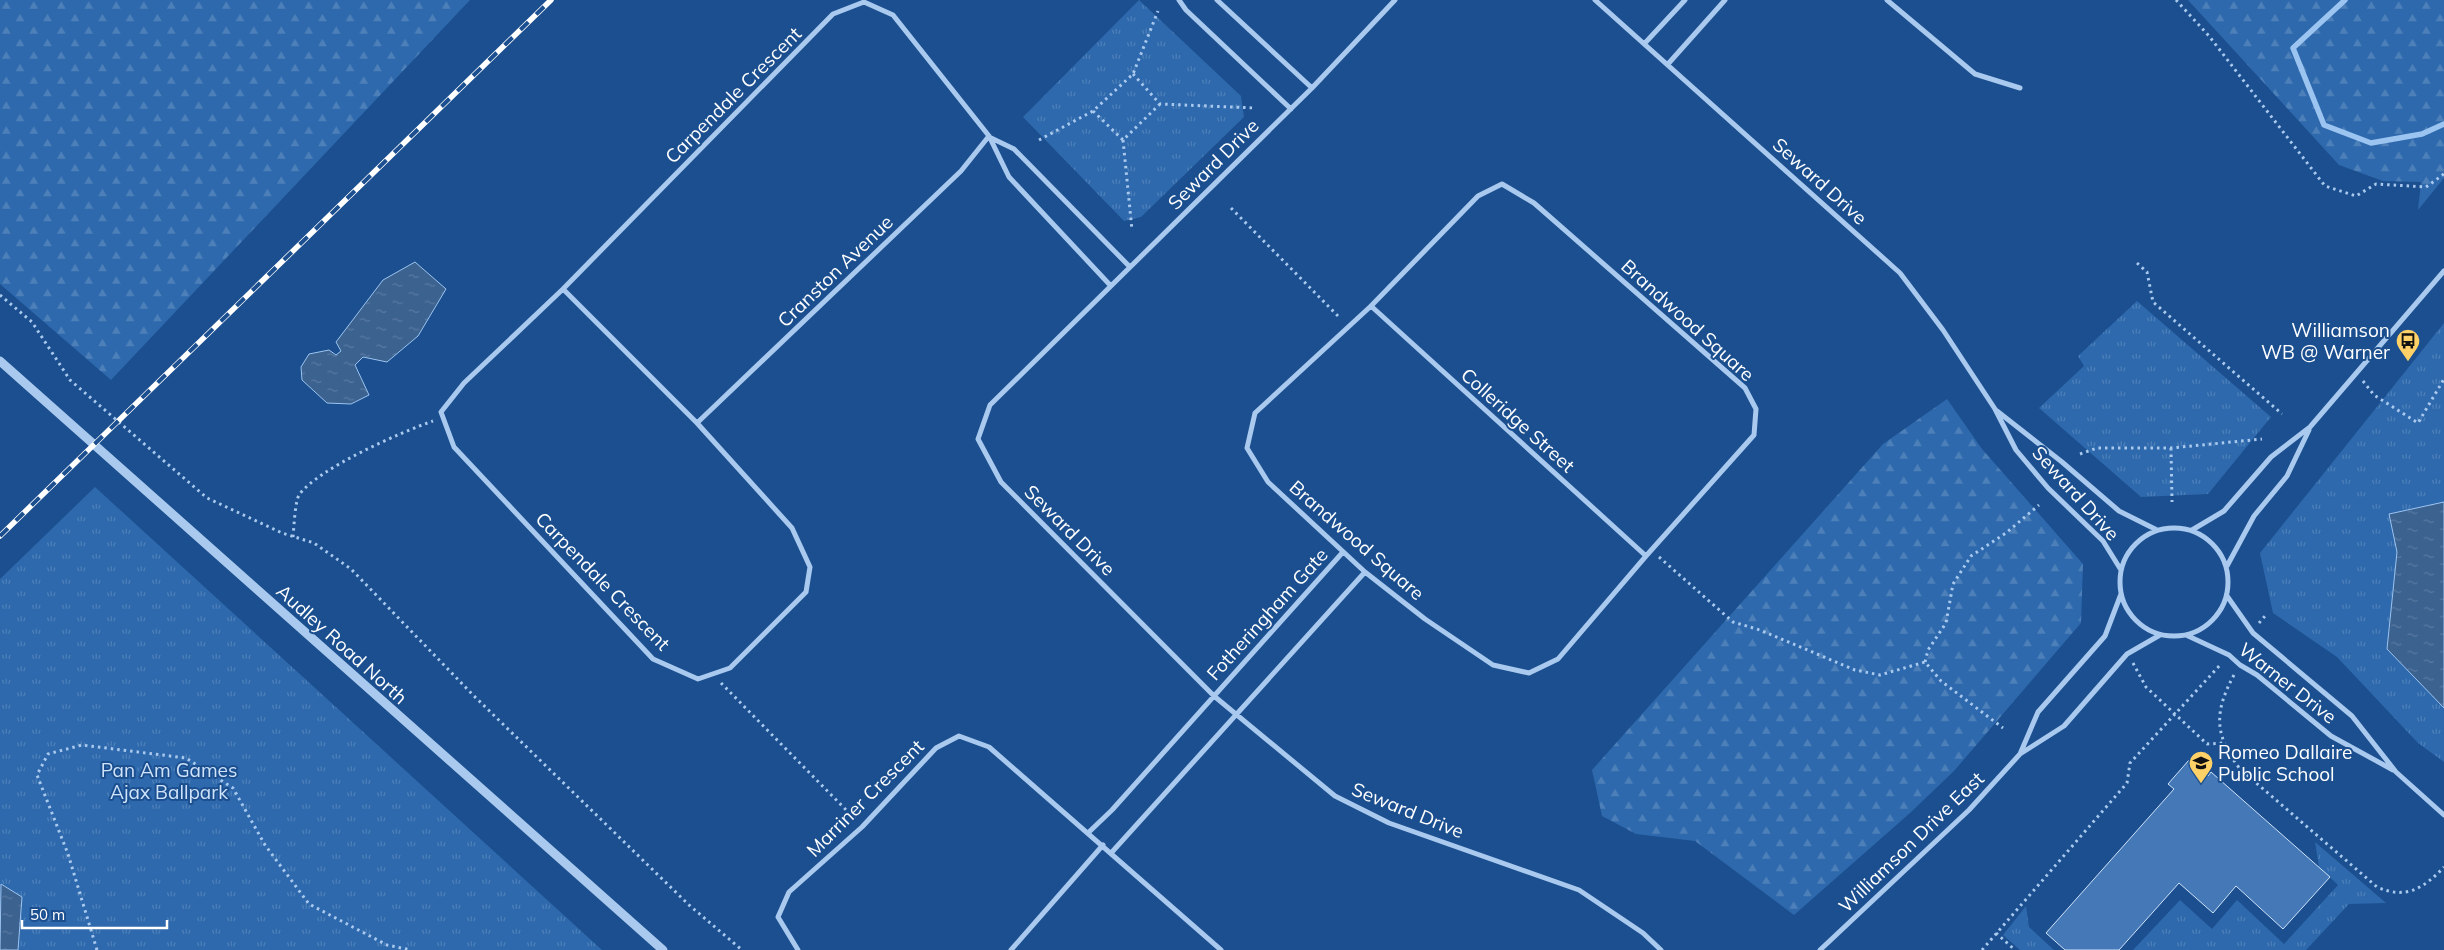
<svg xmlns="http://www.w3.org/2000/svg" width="2444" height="950" viewBox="0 0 2444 950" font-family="Mulish,sans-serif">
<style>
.forest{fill:url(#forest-firs)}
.park{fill:url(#park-tufts)}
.water{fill:url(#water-ripples);stroke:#9cc4f0}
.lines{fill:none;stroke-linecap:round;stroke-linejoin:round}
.stream{stroke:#9cc4f0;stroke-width:5.5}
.building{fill:#4478b7;stroke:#cfe3fa}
.path{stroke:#a9c9ee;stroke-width:3;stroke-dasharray:2.5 4;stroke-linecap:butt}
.minor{stroke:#a9c9ee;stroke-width:5}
.tertiary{stroke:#a9c9ee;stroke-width:9}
.rail-casing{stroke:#fff;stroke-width:5.5}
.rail{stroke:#1b4f8f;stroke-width:4;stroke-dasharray:11;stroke-linecap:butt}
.labels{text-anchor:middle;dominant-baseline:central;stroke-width:4;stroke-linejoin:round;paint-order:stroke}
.street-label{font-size:19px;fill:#fff;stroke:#1b4f8f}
.poi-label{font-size:19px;fill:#fff;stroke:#1b4f8f;text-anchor:end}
.park-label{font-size:19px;fill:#cfe3fa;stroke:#1b4f8f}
</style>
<defs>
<pattern id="forest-firs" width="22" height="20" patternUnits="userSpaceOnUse" patternTransform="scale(1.25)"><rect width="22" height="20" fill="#2e69ad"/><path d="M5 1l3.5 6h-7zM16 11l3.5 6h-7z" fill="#4d80b9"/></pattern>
<pattern id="park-tufts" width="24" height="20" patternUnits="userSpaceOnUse" patternTransform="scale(1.25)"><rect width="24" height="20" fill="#2e69ad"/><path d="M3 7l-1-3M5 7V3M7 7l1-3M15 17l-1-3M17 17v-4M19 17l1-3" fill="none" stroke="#4d80b9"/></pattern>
<pattern id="water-ripples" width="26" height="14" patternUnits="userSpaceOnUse" patternTransform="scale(1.25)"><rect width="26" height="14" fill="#3c6290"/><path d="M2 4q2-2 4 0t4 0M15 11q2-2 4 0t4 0" fill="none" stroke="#597aa1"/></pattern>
</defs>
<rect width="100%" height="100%" fill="#1b4f8f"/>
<path class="forest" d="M 0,0 L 470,0 L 111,380 L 0,284 Z
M 2188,0 L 2444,0 L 2444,178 L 2418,210 L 2421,182 L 2383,181 L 2339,165 Z
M 1947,399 L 1982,449 L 2083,564 L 2081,623 L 1954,771 L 1910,813 L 1794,915 L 1695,841 L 1636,834 L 1602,816 L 1592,770 L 1883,444 Z"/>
<path class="park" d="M 1139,0 L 1241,96 L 1244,117 L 1141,217 L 1124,221 L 1023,117 Z
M 2137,301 L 2271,417 L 2208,494 L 2141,497 L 2039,408 L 2084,366 L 2078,356 Z
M 2444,323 L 2444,762 L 2418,743 L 2337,657 L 2273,613 L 2260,553 Z
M 95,487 L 602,950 L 0,950 L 0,579 Z
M 2315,842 L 2386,903 L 2349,904 L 2306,950 L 2133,950 L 2180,900 L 2212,929 L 2237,900 L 2284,944 L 2338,885 L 2319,867 Z
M 2026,906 L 2029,927 L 2054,950 L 2020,950 L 2003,935 Z"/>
<path class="water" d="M 415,262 L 446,289 L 418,336 L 387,362 L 363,357 L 355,365 L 369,395 L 351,404 L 327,403 L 302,380 L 301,367 L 309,354 L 329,350 L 336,355 L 341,351 L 336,342 L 383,280 Z
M 2444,502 L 2444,708 L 2387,649 L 2397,552 L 2389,514 Z
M 1,884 L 22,897 L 18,950 L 0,950 Z"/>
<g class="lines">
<path class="stream" d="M 2345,0 L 2293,48 L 2324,125 L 2371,143 L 2422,134 L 2444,124"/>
</g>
<path class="building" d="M 2189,760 L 2208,776 L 2211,772 L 2330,877 L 2283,929 L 2236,886 L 2213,913 L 2179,883 L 2119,950 L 2065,950 L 2046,933 L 2174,789 L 2168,784 Z"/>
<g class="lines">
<path class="path" d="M 2176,0 L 2209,36 L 2325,186 L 2356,196 L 2376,184 L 2426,187 L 2444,174
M 1133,74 L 1160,104 L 1255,108
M 1093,111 L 1123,140 L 1160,104
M 1039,140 L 1093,111 L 1133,74 L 1158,11
M 1123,140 L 1132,230
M 1231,208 L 1340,318
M 2137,263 L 2147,272 L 2153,302 L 2282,414
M 0,295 L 32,322 L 70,380 L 207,498 L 282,533 L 314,543 L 351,569 L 473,695 L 689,905 L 742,950
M 2363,381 L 2374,395 L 2418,423 L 2444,379
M 2171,448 L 2172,502
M 2080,454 L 2097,448 L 2171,448 L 2262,439
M 293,537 C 294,527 295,502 299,495 C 317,469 401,432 433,421
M 1659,557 L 1733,622 L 1760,630 L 1855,670 L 1880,675 L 1925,662 L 1941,681 L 2003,728
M 2259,623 L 2265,616
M 1925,662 L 1928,650 L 1946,623 L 1953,584 L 1971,556 L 2006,533 L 2039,505
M 2133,663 L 2146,687 L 2207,744 L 2224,743
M 2234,675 C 2214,712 2214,735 2240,769 L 2377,887 C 2406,900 2424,888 2444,867
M 721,683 L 855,819
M 1996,933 L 2015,950
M 97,950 L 68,854 L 37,775 L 48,754 L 82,745 L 186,758 L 233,788 L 265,845 L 309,904 L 387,945 L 411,950
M 1982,950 L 2127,783 L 2130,763 L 2221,664"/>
<path class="minor" d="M 1179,0 L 1186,10 L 1291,109
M 1217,0 L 1312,88
M 1395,0 L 1312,88 L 990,405 L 978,439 L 1001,482 L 1214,696 L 1335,796 L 1389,823 L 1579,890 L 1643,933 L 1661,950
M 1595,0 L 1900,273 L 1943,330 L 1995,409 L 2016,450 L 2048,488 L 2103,541 L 2121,570
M 1887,0 L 1975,74 L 2020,88
M 1645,43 L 1685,0
M 1668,64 L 1725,0
M 989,137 L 1014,149 L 1129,266
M 1502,184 L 1534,203 L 1745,388 L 1756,409 L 1754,435 L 1646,556 L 1558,659 L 1529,673 L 1493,665 L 1425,619 L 1365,572 L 1268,482 L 1247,448 L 1255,413 L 1371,306 L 1478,196 Z
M 563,289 L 697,423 L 792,528 L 810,567 L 806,592 L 730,668 L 698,679 L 653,659 L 454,447 L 441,412 L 464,383 L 563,289 L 833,14 L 864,2 L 893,15 L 989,136 L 1009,177 L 1110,285
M 1371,306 L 1646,556
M 1997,411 L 2062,462 L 2119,511 L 2157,530
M 697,423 L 961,171 L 989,136
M2120 582a54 54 0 1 1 108 0a54 54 0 1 1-108 0Z
M 2192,530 L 2224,511 L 2271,457 L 2310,427 L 2444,271
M 2227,566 L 2254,516 L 2287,476 L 2309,430
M 2227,596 L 2253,633 L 2352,716 L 2396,772 L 2444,815
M 2186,635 L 2229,655 L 2240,665 L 2257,675 L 2331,736 L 2393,770
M 2020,754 L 2038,712 L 2105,636 L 2121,594
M 1089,832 L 1112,810 L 1343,552
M 1112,852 L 1365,572
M 798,950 L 778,917 L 789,892 L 862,827 L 936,748 L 959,736 L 989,747 L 1221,950
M 1011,950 L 1103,845
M 1820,950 L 1969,810 L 2020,754 L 2064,726 L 2127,654 L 2160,635"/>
<path class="tertiary" d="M 0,361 L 663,950"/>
<defs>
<path id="rail" d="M 0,536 L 551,0"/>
</defs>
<use href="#rail" class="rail-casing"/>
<use href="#rail" class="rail"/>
</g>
<defs>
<symbol id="bus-pin" viewBox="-11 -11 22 30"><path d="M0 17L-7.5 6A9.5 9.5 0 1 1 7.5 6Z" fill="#ffd166" stroke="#1b4f8f"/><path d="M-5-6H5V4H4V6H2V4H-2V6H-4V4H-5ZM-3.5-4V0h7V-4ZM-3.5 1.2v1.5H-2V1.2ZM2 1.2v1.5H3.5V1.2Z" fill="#111"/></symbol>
<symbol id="school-pin" viewBox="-11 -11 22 30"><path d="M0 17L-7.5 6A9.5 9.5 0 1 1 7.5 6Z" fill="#ffd166" stroke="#1b4f8f"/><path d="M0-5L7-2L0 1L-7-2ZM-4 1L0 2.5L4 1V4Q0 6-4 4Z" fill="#111"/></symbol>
</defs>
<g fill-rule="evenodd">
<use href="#bus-pin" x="2394" y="327" width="28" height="38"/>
<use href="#school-pin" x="2187" y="749" width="28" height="38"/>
</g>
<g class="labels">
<g class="street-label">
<text transform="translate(733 95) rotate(-45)">Carpendale Crescent</text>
<text transform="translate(1213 164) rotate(-45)">Seward Drive</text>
<text transform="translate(1820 181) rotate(42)">Seward Drive</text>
<text transform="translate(835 271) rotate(-44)">Cranston Avenue</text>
<text transform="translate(1688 320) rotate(42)">Brandwood Square</text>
<text transform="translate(1518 420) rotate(42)">Colleridge Street</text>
<text transform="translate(2076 493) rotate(48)">Seward Drive</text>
<text transform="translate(1070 530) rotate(45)">Seward Drive</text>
<text transform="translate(1357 540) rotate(41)">Brandwood Square</text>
<text transform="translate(603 581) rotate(46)">Carpendale Crescent</text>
<text transform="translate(1267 614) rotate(-48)">Fotheringham Gate</text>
<text transform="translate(342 644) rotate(42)">Audley Road North</text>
<text transform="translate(2288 683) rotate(38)">Warner Drive</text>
<text transform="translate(865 798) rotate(-45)">Marriner Crescent</text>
<text transform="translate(1408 810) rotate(22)">Seward Drive</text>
<text transform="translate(1911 842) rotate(-44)">Williamson Drive East</text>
</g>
<g class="poi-label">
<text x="2390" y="330">Williamson<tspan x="2390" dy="22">WB @ Warner</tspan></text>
<text x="2218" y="752" text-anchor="start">Romeo Dallaire<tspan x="2218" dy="22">Public School</tspan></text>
</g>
<g class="park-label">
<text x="169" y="770">Pan Am Games<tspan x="169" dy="22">Ajax Ballpark</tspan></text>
</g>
</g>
<path d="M22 920v8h145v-8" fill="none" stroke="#ffffff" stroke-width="2.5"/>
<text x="30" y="920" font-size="15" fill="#ffffff" stroke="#1b4f8f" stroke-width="4" paint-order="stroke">50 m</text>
</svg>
